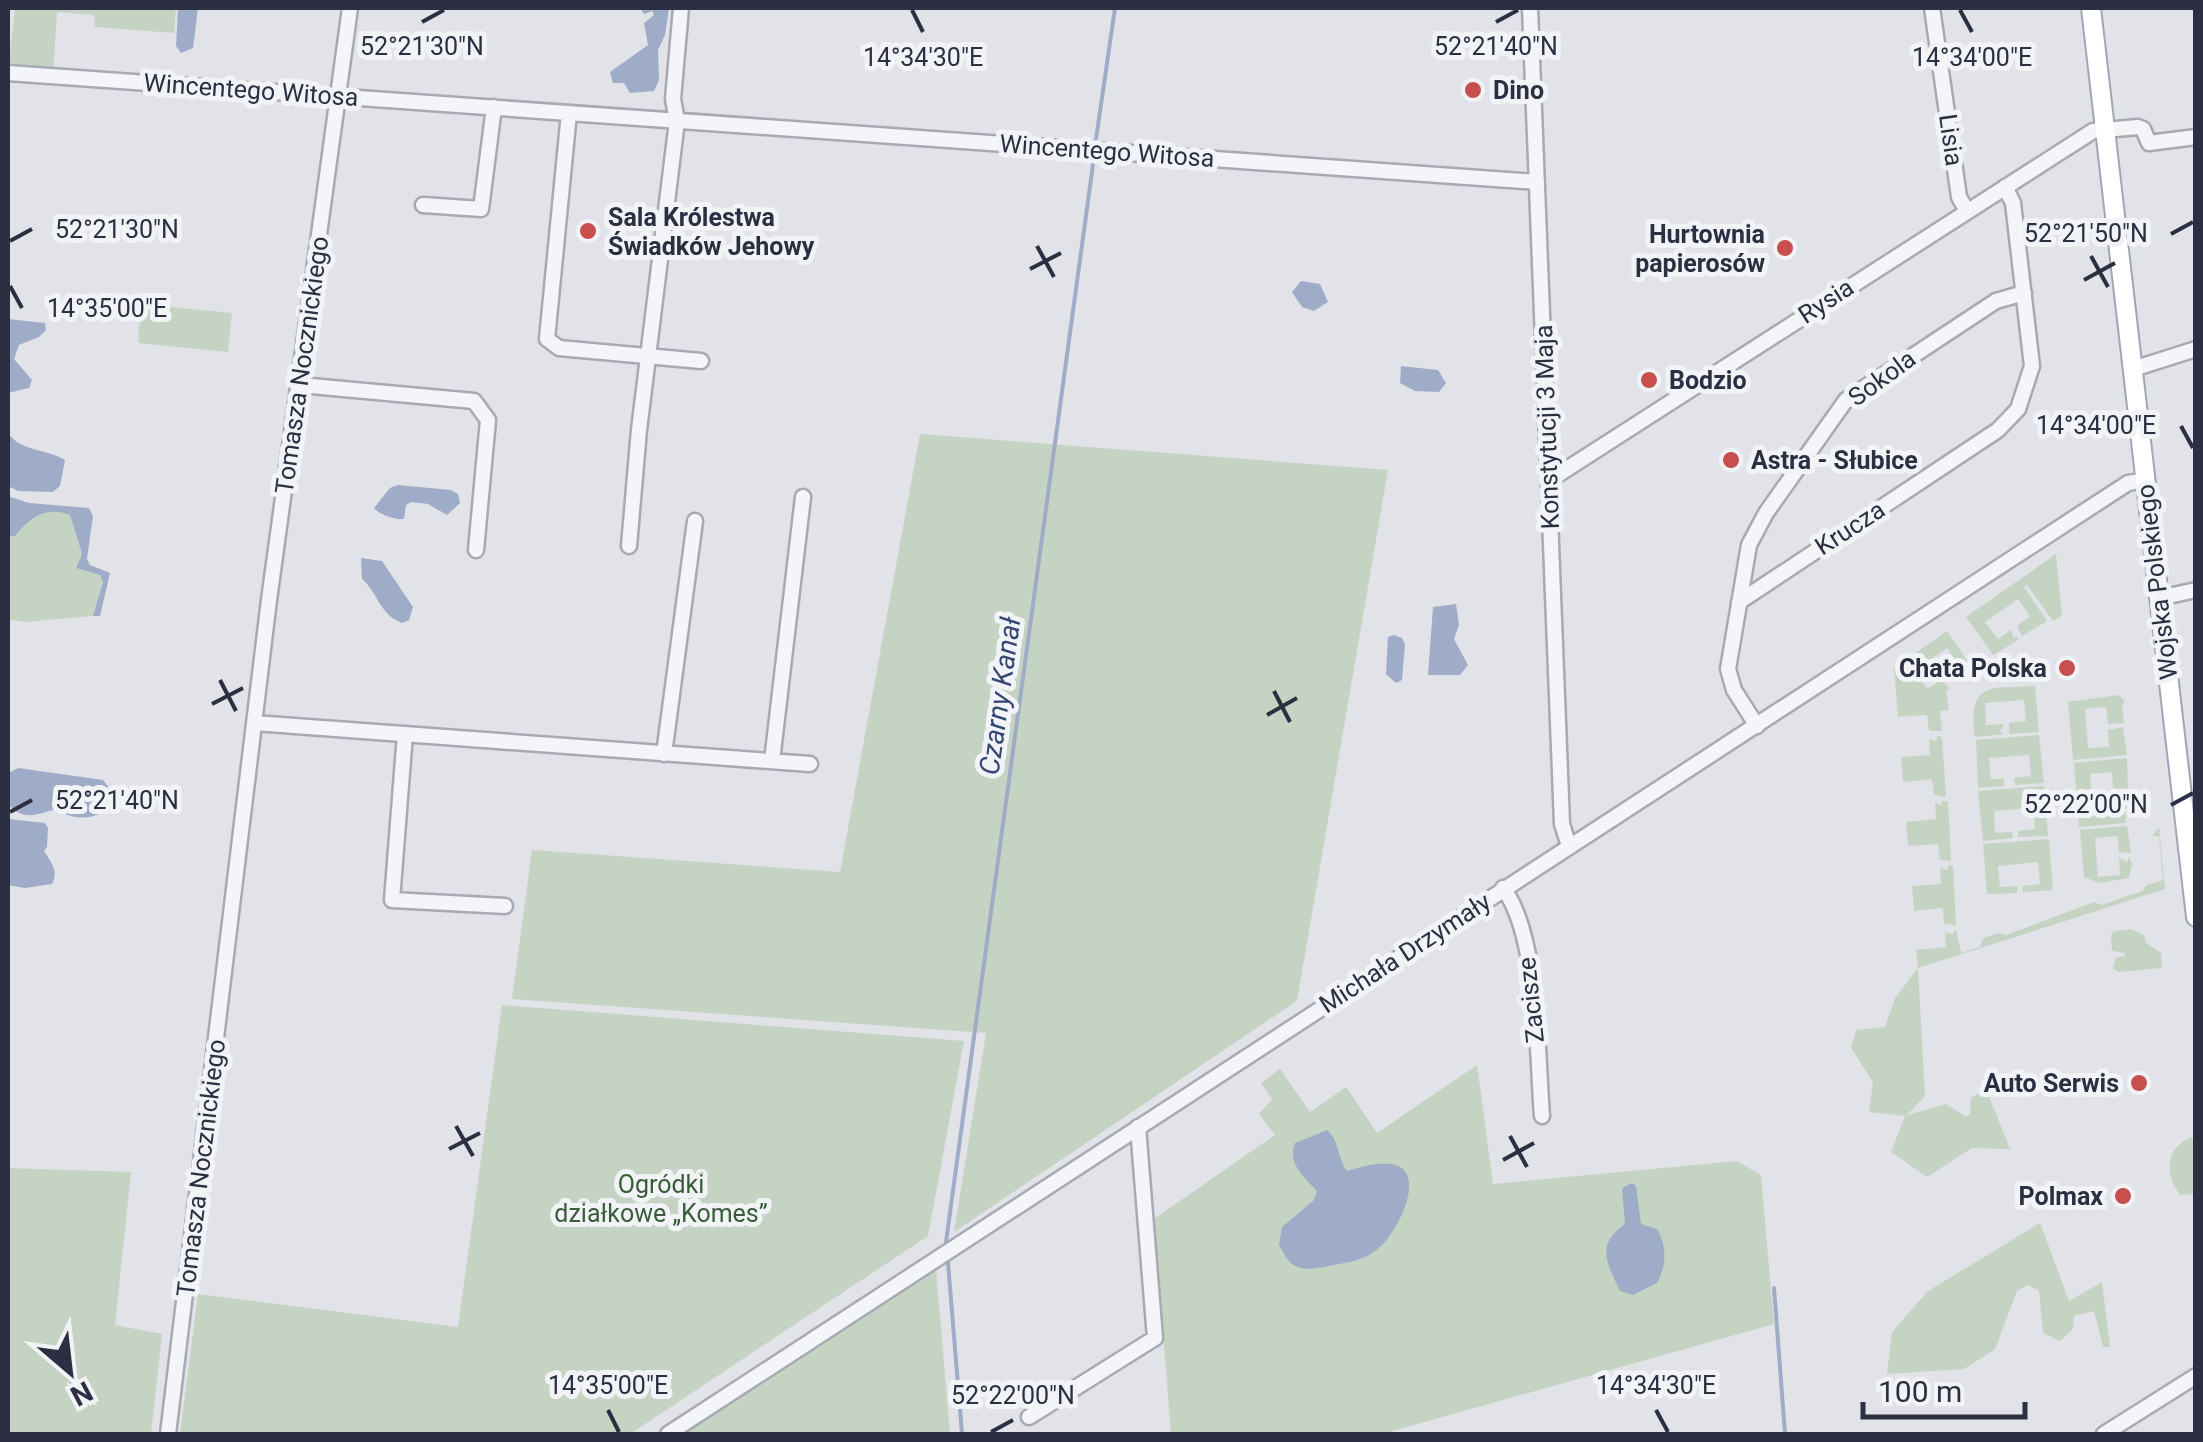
<svg xmlns="http://www.w3.org/2000/svg" width="2203" height="1442" viewBox="0 0 2203 1442" font-family="Roboto,sans-serif">
<style>
.green{fill:#c5d3c3}
.water{fill:#9facc8}
.lines{fill:none;stroke-linecap:round;stroke-linejoin:round}
.stream{stroke:#9facc8;stroke-width:4}
.minor-casing{stroke:#a7a9b3;stroke-width:19}
.major-casing{stroke:#a1a6b5;stroke-width:22}
.minor{stroke:#f4f5f8;stroke-width:14}
.major{stroke:#fff;stroke-width:18}
.ticks{fill:none;stroke:#2b2f41;stroke-width:4}
.poi-dot{fill:#c84f4d;stroke:#f1f3f7;stroke-width:4}
.labels{text-anchor:middle;dominant-baseline:central;stroke-width:10;stroke-linejoin:round;paint-order:stroke}
.street-label{font-size:25px;fill:#2b2f41;stroke:#f1f3f7}
.poi-label{font-size:25px;font-weight:bold;fill:#2b2f41;stroke:#f1f3f7;text-anchor:start}
.park-label{font-size:25px;fill:#395c39;stroke:#f1f3f7}
.water-label{font-size:28px;font-style:italic;fill:#374773;stroke:#f1f3f7}
.ticks-label{font-size:25px;text-anchor:middle;fill:#2b2f41;stroke:#f1f3f7;stroke-width:10;stroke-linejoin:round;paint-order:stroke}
</style>
<rect width="100%" height="100%" fill="#e2e3e9"/>
<path class="green" d="M 15,8 L 176,8 L 174,33 L 95,27 L 94,15 L 57,12 L 53,74 L 8,73 Z
M 141,304 L 232,313 L 228,352 L 138,343 Z
M 920,434 L 1388,470 L 1297,1001 L 954,1232 L 986,1033 L 512,999 L 532,850 L 840,872 Z
M 54,510 L 70,515 L 82,554 L 76,568 L 101,575 L 103,582 L 93,616 L 25,622 L 8,619 L 8,536 L 15,536 L 30,517 Z
M 2056,554 L 2062,616 L 2053,621 L 2027,585 L 2024,587 L 2047,621 L 2022,636 L 2017,626 L 2030,616 L 2018,599 L 1985,622 L 1998,639 L 2011,630 L 2014,639 L 2017,636 L 2018,640 L 1993,655 L 1966,617 Z
M 1947,631 L 1971,666 L 1951,682 L 1947,675 L 1960,666 L 1947,648 L 1915,670 L 1927,689 L 1941,680 L 1949,688 L 1946,691 L 1949,710 L 1940,711 L 1942,731 L 1929,731 L 1927,715 L 1898,717 L 1894,668 Z
M 2035,686 L 2039,732 L 2009,734 L 2009,723 L 2026,721 L 2024,700 L 1985,703 L 1986,725 L 2004,724 L 2000,732 L 2005,734 L 1976,737 L 1974,734 C 1969,680 1991,689 2035,686 Z
M 2119,695 L 2125,701 L 2122,705 L 2124,723 L 2108,724 L 2106,707 L 2085,709 L 2088,748 L 2109,747 L 2108,730 L 2123,727 L 2127,755 L 2073,760 L 2068,702 Z
M 2039,735 L 2044,783 L 2015,785 L 2014,778 L 2031,776 L 2029,755 L 1989,758 L 1991,779 L 2004,779 L 2004,786 L 1978,788 L 1976,740 Z
M 1937,736 L 1942,737 L 1946,797 L 1934,795 L 1932,779 L 1903,782 L 1901,757 L 1930,755 L 1929,739 L 1937,741 Z
M 2127,758 L 2128,789 L 2113,788 L 2112,772 L 2090,774 L 2094,813 L 2115,811 L 2114,794 L 2130,792 L 2132,808 L 2125,809 L 2126,823 L 2079,827 L 2074,763 Z
M 2044,786 L 2048,836 L 2018,837 L 2018,831 L 2035,829 L 2033,808 L 1994,811 L 1995,833 L 2012,832 L 2013,838 L 1983,841 L 1978,791 Z
M 1942,801 L 1948,801 L 1951,861 L 1940,860 L 1938,844 L 1908,846 L 1906,822 L 1936,819 L 1935,803 L 1942,805 Z
M 2127,826 L 2131,853 L 2119,852 L 2117,836 L 2095,838 L 2098,877 L 2120,875 L 2119,858 L 2127,862 L 2129,857 L 2132,864 L 2129,878 L 2099,883 L 2084,877 L 2080,830 Z
M 2159,828 L 2165,889 L 1918,968 L 1925,1096 L 1907,1115 L 1946,1104 L 1966,1117 L 1970,1114 L 1971,1098 L 1986,1089 L 2010,1149 L 1972,1148 L 1927,1177 L 1891,1152 L 1905,1116 L 1869,1112 L 1873,1082 L 1851,1048 L 1856,1030 L 1885,1027 L 1895,998 L 1918,968 L 1916,950 L 1946,947 L 1945,932 L 1953,934 L 1956,929 L 1961,953 L 1980,947 L 1983,938 L 1999,933 L 2006,935 L 2094,902 L 2101,905 L 2142,891 L 2147,885 L 2163,880 L 2159,836 L 2152,836 Z
M 2049,839 L 2053,890 L 2023,892 L 2022,886 L 2040,884 L 2038,862 L 1998,866 L 2000,887 L 2017,886 L 2017,893 L 1987,894 L 1983,844 Z
M 1948,865 L 1953,866 L 1956,925 L 1944,924 L 1943,908 L 1914,911 L 1912,886 L 1941,884 L 1940,868 L 1948,870 Z
M 2131,929 L 2145,936 L 2145,942 L 2161,953 L 2162,968 L 2118,972 L 2113,968 L 2116,957 L 2125,956 L 2125,953 L 2112,951 L 2111,935 L 2114,931 Z
M 502,1005 L 964,1041 L 928,1236 L 630,1434 L 180,1434 L 198,1294 L 458,1327 Z
M 1477,1065 L 1493,1184 L 1737,1161 L 1761,1175 L 1774,1324 L 1382,1434 L 1171,1434 L 1154,1219 L 1275,1135 L 1259,1114 L 1272,1099 L 1261,1083 L 1280,1069 L 1310,1112 L 1346,1087 L 1377,1133 Z
M 2192,1137 L 2195,1149 L 2195,1194 L 2180,1195 C 2164,1173 2165,1148 2192,1137 Z
M 8,1168 L 131,1172 L 115,1325 L 162,1334 L 151,1434 L 8,1434 Z
M 2040,1223 L 2069,1301 L 2102,1282 L 2110,1347 L 2103,1347 L 2094,1311 L 2074,1316 L 2073,1329 L 2060,1341 L 2043,1333 L 2039,1291 L 2028,1285 L 2017,1291 L 1995,1349 L 1964,1369 L 1887,1374 L 1892,1332 L 1928,1291 Z
M 936,1269 L 950,1434 L 682,1434 Z"/>
<path class="water" d="M 178,8 L 198,8 L 193,48 L 181,53 L 176,46 Z
M 640,8 L 669,8 L 665,35 L 658,50 L 659,80 L 654,91 L 630,93 L 624,83 L 613,83 L 610,72 L 648,45 L 644,23 L 654,15 L 652,11 L 644,14 Z
M 1301,281 L 1320,284 L 1328,302 L 1314,311 L 1302,307 L 1292,292 Z
M 8,319 L 45,323 L 46,330 L 39,337 L 19,345 L 14,359 L 32,380 L 29,388 L 8,393 Z
M 1401,366 L 1438,370 L 1446,383 L 1439,392 L 1415,391 L 1400,383 Z
M 8,433 C 21,452 46,448 65,460 L 60,486 L 53,492 L 18,491 L 8,486 Z
M 398,485 L 451,490 L 458,494 L 460,503 L 447,515 L 428,504 L 411,502 L 406,505 L 404,519 C 395,520 380,515 374,508 L 390,488 Z
M 11,497 L 29,503 L 89,508 L 93,516 L 87,559 L 90,565 L 110,573 L 100,616 L 93,616 L 103,582 L 100,575 L 76,568 L 82,554 L 70,515 C 46,506 30,517 15,536 L 8,536 L 8,500 Z
M 361,558 L 382,561 L 413,607 L 409,620 L 402,623 C 380,615 378,593 362,579 Z
M 1456,604 L 1459,625 L 1454,639 L 1468,665 L 1460,675 L 1428,675 L 1433,607 Z
M 1394,635 L 1402,638 L 1405,644 L 1402,680 L 1396,683 L 1386,674 L 1388,637 Z
M 18,768 L 103,780 L 116,797 C 105,820 76,823 56,809 C 40,813 24,823 8,804 L 8,773 Z
M 8,819 L 45,823 L 48,828 L 47,847 L 44,851 C 51,862 59,871 52,884 L 25,888 L 8,885 Z
M 1327,1130 C 1340,1141 1337,1158 1347,1171 C 1362,1167 1385,1159 1400,1167 C 1424,1181 1395,1235 1379,1248 C 1366,1260 1346,1263 1329,1266 C 1317,1268 1303,1272 1292,1264 C 1287,1260 1282,1250 1279,1245 L 1282,1227 L 1314,1200 L 1317,1191 C 1304,1177 1287,1163 1295,1143 Z
M 1632,1183 L 1636,1186 L 1641,1224 L 1657,1229 C 1667,1246 1667,1265 1657,1283 L 1633,1295 L 1620,1291 C 1607,1263 1595,1245 1625,1224 L 1622,1188 Z"/>
<g class="lines">
<path class="stream" d="M 1096,139 L 1115,8
M 946,1242 L 1094,157
M 948,1263 L 962,1434
M 1774,1288 L 1785,1434"/>
<defs>
<path id="minor" d="M 1530,8 L 1562,824 L 1569,846
M 1932,8 L 1959,197 L 1967,211
M 8,73 L 1537,182
M 569,113 L 547,339 L 559,348 L 701,361
M 423,205 L 481,209 L 494,107
M 2133,369 L 2196,349
M 300,385 L 474,401 L 488,420 L 476,550
M 1549,476 L 1559,474 L 2093,131 L 2138,127 L 2143,129 L 2149,143 L 2196,137
M 629,546 L 639,430 L 677,121 L 673,99 L 681,8
M 2159,598 L 2196,590
M 1739,602 L 1998,430 L 2018,409 L 2032,366 L 2013,203 L 2005,187
M 254,723 L 810,764
M 1757,726 L 1734,690 L 1728,669 L 1749,545 L 1766,513 L 1846,400 L 1996,301 L 2024,293
M 405,734 L 392,900 L 505,906
M 664,754 L 695,521
M 772,761 L 803,497
M 1503,888 C 1539,935 1537,1056 1542,1116
M 1029,1417 L 1155,1338 L 1138,1127
M 168,1434 L 269,600 L 350,8
M 668,1434 L 2128,483 L 2146,480
M 2104,1434 L 2196,1376"/>
<path id="major" d="M 2091,8 L 2196,917"/>
</defs>
<use href="#minor" class="minor-casing"/>
<use href="#major" class="major-casing"/>
<use href="#minor" class="minor"/>
<use href="#major" class="major"/>
</g>
<path class="ticks" d="M 912,10 L 923,32M 1960,10 L 1972,32M 422,22 L 444,10M 1496,22 L 1518,10M 2171,234 L 2193,222M 10,241 L 32,229M 1037,246 L 1054,277M 2091,256 L 2108,287M 1030,269 L 1061,253M 2084,280 L 2115,263M 10,286 L 22,308M 2181,426 L 2193,448M 220,680 L 236,711M 1274,691 L 1290,722M 212,704 L 243,688M 1267,715 L 1297,698M 2171,805 L 2193,793M 10,812 L 32,800M 456,1126 L 473,1156M 1510,1136 L 1527,1167M 449,1149 L 480,1133M 1503,1160 L 1534,1143M 608,1410 L 619,1432M 1656,1410 L 1668,1432M 991,1432 L 1013,1420"/>
<g class="poi-dot">
<circle cx="1473" cy="90" r="10"/>
<circle cx="588" cy="231" r="10"/>
<circle cx="1785" cy="248" r="10"/>
<circle cx="1649" cy="380" r="10"/>
<circle cx="1731" cy="460" r="10"/>
<circle cx="2067" cy="668" r="10"/>
<circle cx="2139" cy="1083" r="10"/>
<circle cx="2123" cy="1196" r="10"/>
</g>
<g class="labels">
<g class="street-label">
<text transform="translate(251 90) rotate(4)">Wincentego Witosa</text>
<text transform="translate(1951 140) rotate(82)">Lisia</text>
<text transform="translate(1107 151) rotate(4)">Wincentego Witosa</text>
<text transform="translate(1826 301) rotate(-33)">Rysia</text>
<text transform="translate(302 365) rotate(-82)">Tomasza Nocznickiego</text>
<text transform="translate(1882 378) rotate(-36)">Sokola</text>
<text transform="translate(1547 427) rotate(-92)">Konstytucji 3 Maja</text>
<text transform="translate(1850 528) rotate(-33)">Krucza</text>
<text transform="translate(2157 582) rotate(-97)">Wojska Polskiego</text>
<text transform="translate(1405 953) rotate(-33)">Michała Drzymały</text>
<text transform="translate(1531 1000) rotate(-96)">Zacisze</text>
<text transform="translate(201 1168) rotate(-83)">Tomasza Nocznickiego</text>
</g>
<g class="poi-label">
<text x="1493" y="90">Dino</text>
<text x="608" y="217">Sala Królestwa<tspan x="608" dy="29">Świadków Jehowy</tspan></text>
<text x="1765" y="234" text-anchor="end">Hurtownia<tspan x="1765" dy="29">papierosów</tspan></text>
<text x="1669" y="380">Bodzio</text>
<text x="1751" y="460">Astra - Słubice</text>
<text x="2047" y="668" text-anchor="end">Chata Polska</text>
<text x="2119" y="1083" text-anchor="end">Auto Serwis</text>
<text x="2103" y="1196" text-anchor="end">Polmax</text>
</g>
<g class="park-label">
<text x="661" y="1184">Ogródki<tspan x="661" dy="29">działkowe „Komes”</tspan></text>
</g>
<g class="water-label">
<text transform="translate(1000 696) rotate(-82)">Czarny Kanał</text>
</g>
</g>
<g class="ticks-label">
<text x="422" y="55">52°21'30"N</text>
<text x="1496" y="55">52°21'40"N</text>
<text x="923" y="66">14°34'30"E</text>
<text x="1972" y="66">14°34'00"E</text>
<text x="117" y="238">52°21'30"N</text>
<text x="2086" y="242">52°21'50"N</text>
<text x="107" y="317">14°35'00"E</text>
<text x="2096" y="434">14°34'00"E</text>
<text x="117" y="809">52°21'40"N</text>
<text x="2086" y="813">52°22'00"N</text>
<text x="608" y="1394">14°35'00"E</text>
<text x="1656" y="1394">14°34'30"E</text>
<text x="1013" y="1404">52°22'00"N</text>
</g>
<rect width="2203" height="1442" fill="none" stroke="#2b2f41" stroke-width="20"/>
<g transform="translate(70 1372) rotate(152)" stroke="#f1f3f7" stroke-width="8" paint-order="stroke">
<path d="M0-8L18 38L0 25L-18 38Z" fill="#2b2f41"/>
<text y="-15" font-size="28" font-weight="bold" text-anchor="middle" fill="#2b2f41">N</text>
</g>
<path d="M1863 1402v15h162v-15" fill="none" stroke="#2b2f41" stroke-width="5"/>
<text x="1878" y="1402" font-size="30" fill="#2b2f41" stroke="#f1f3f7" stroke-width="8" paint-order="stroke">100 m</text>
</svg>
